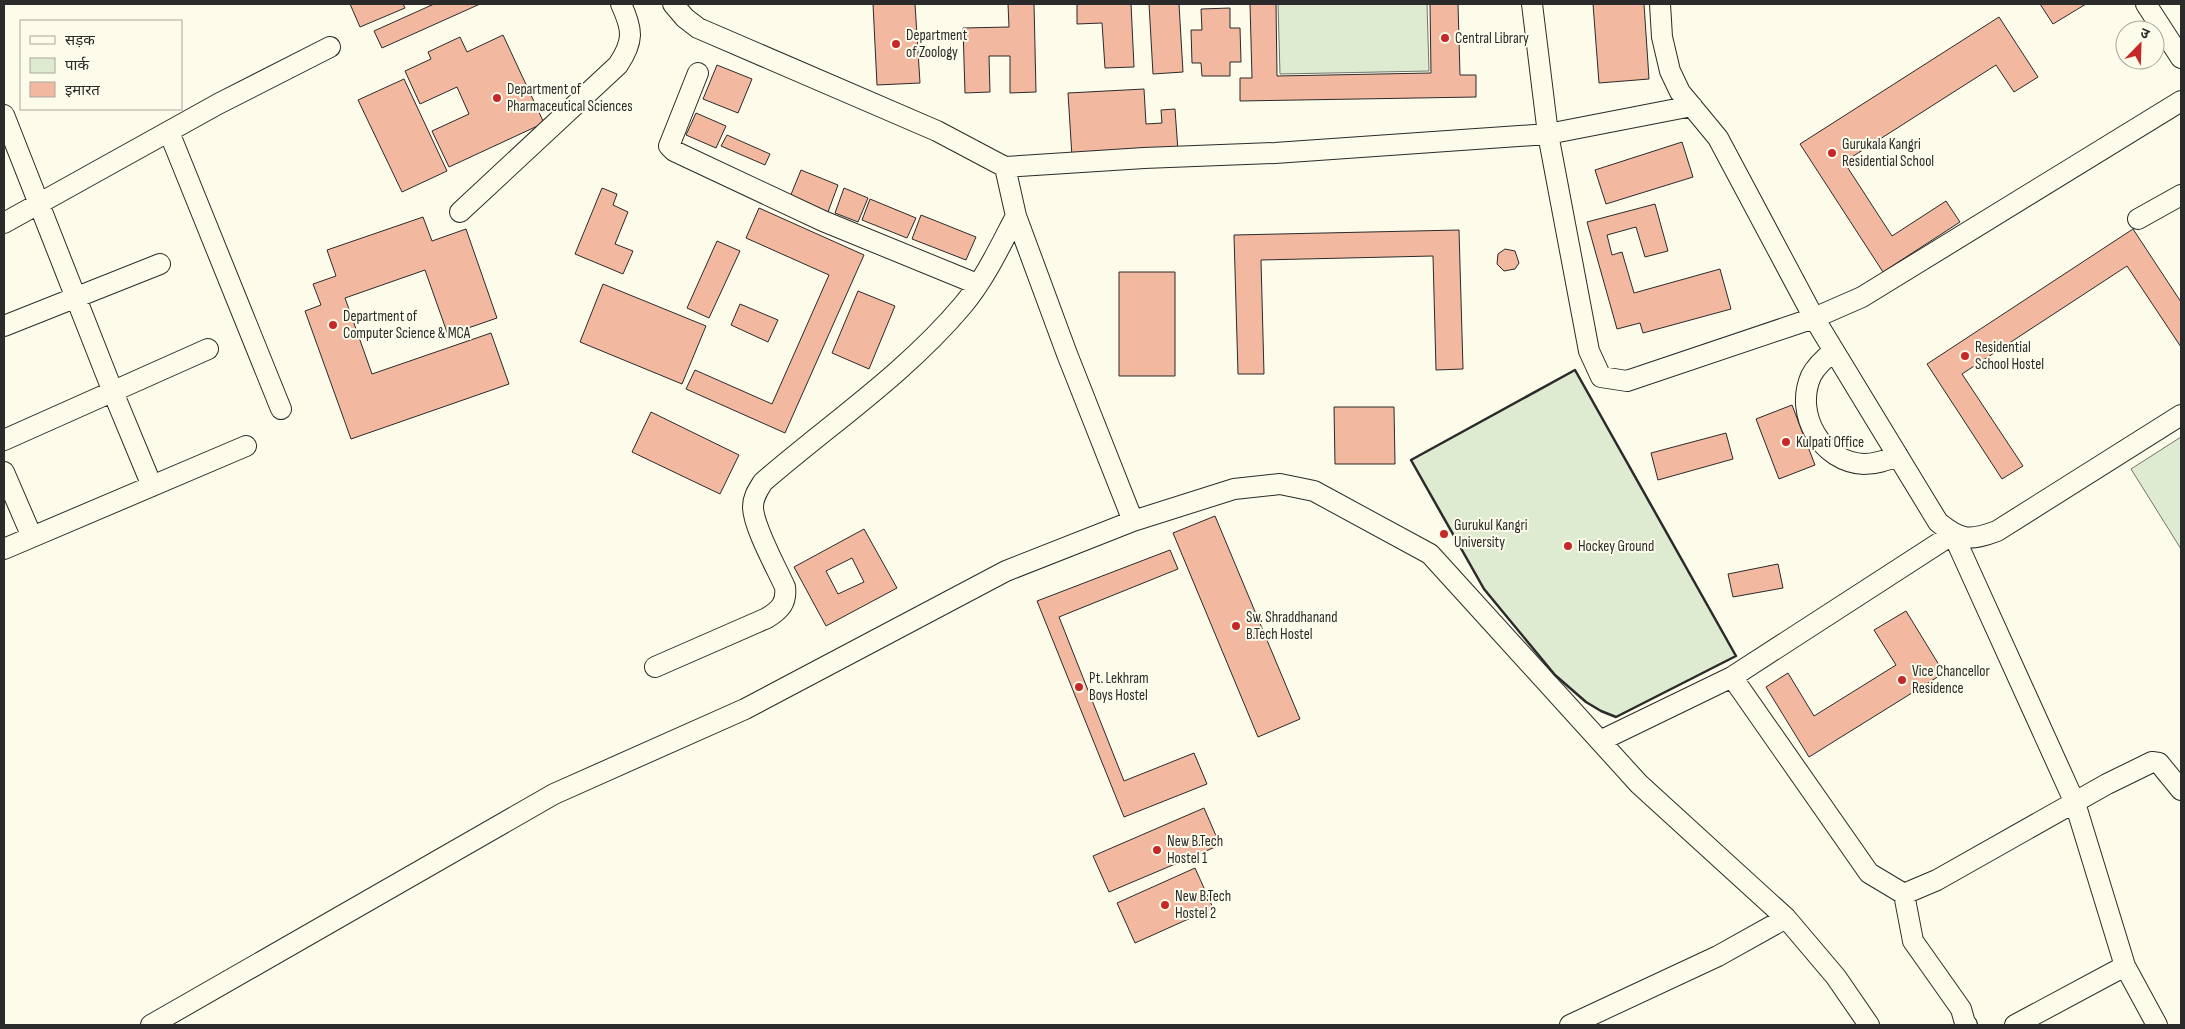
<svg xmlns="http://www.w3.org/2000/svg" width="2185" height="1029" viewBox="0 0 2185 1029" font-family="'Sofia Sans Condensed','Noto Sans Devanagari',sans-serif">
<style>
.green{fill:#deebd1;stroke:#74746e}
.building{fill:#f2b8a0;stroke:#2b2b2b;fill-rule:evenodd}
.lines{fill:none;stroke-linecap:round;stroke-linejoin:round}
.minor-casing{stroke:#2b2b2b;stroke-width:22}
.minor{stroke:#fdfbea;stroke-width:20}
.wall{stroke:#2b2b2b;stroke-width:2.5}
.poi-dot{fill:#c62828;stroke:#fdfbea;stroke-width:2}
.labels{text-anchor:middle;dominant-baseline:central;stroke-width:4;stroke-linejoin:round;paint-order:stroke}
.poi-label{font-size:15px;fill:#2b2b2b;stroke:#fdfbea;text-anchor:start}
</style>
<rect width="100%" height="100%" fill="#fdfbea"/>
<path class="green" d="M 1278,4 L 1427,4 L 1429,71 L 1280,74 Z
M 1575,370 L 1736,656 L 1616,717 L 1601,711 L 1586,702 L 1555,675 L 1484,589 L 1411,460 Z
M 2181,437 L 2181,549 L 2131,469 Z"/>
<path class="building" d="M 350,4 L 403,4 L 405,8 L 360,27 Z
M 434,4 L 480,4 L 382,48 L 374,31 Z
M 873,4 L 915,4 L 920,83 L 877,85 Z
M 1008,4 L 1034,4 L 1036,92 L 1010,93 L 1010,56 L 989,56 L 990,92 L 965,93 L 963,28 L 1009,27 Z
M 1077,4 L 1131,4 L 1134,67 L 1105,68 L 1102,23 L 1077,24 Z
M 1149,4 L 1179,4 L 1183,72 L 1153,74 Z
M 1250,4 L 1276,4 L 1277,76 L 1431,73 L 1430,4 L 1458,4 L 1460,75 L 1476,75 L 1476,97 L 1240,101 L 1240,78 L 1252,78 Z
M 1593,4 L 1644,4 L 1649,79 L 1599,83 Z
M 2040,4 L 2086,4 L 2053,24 Z
M 1230,8 L 1230,28 L 1240,28 L 1241,62 L 1230,62 L 1230,76 L 1202,76 L 1201,63 L 1192,63 L 1191,30 L 1202,30 L 1201,9 Z
M 1999,17 L 2038,77 L 2014,92 L 1996,65 L 1844,162 L 1892,236 L 1946,201 L 1960,222 L 1883,272 L 1800,144 Z
M 503,35 L 544,123 L 449,167 L 432,131 L 469,114 L 457,87 L 420,104 L 405,71 L 431,59 L 428,52 L 460,37 L 467,52 Z
M 717,65 L 752,79 L 738,113 L 703,99 Z
M 404,79 L 447,171 L 402,192 L 358,100 Z
M 1144,89 L 1146,124 L 1162,123 L 1161,110 L 1175,109 L 1178,151 L 1072,157 L 1068,93 Z
M 696,113 L 726,126 L 716,148 L 686,135 Z
M 727,135 L 770,154 L 765,165 L 721,146 Z
M 1682,142 L 1693,177 L 1606,204 L 1595,170 Z
M 801,170 L 838,185 L 828,212 L 790,197 Z
M 602,188 L 617,194 L 613,205 L 628,212 L 615,244 L 633,251 L 623,274 L 575,254 Z
M 844,188 L 868,198 L 858,222 L 835,213 Z
M 870,199 L 916,218 L 907,238 L 862,220 Z
M 1655,204 L 1668,251 L 1645,257 L 1636,227 L 1607,235 L 1612,255 L 1622,252 L 1634,293 L 1720,269 L 1731,309 L 1643,333 L 1640,323 L 1617,329 L 1587,222 Z
M 759,208 L 864,255 L 785,433 L 686,389 L 695,370 L 772,404 L 829,275 L 746,238 Z
M 921,215 L 976,237 L 966,260 L 912,239 Z
M 423,217 L 432,241 L 466,229 L 497,318 L 448,335 L 425,270 L 345,298 L 372,374 L 491,333 L 509,384 L 351,439 L 305,311 L 321,305 L 313,284 L 336,276 L 327,250 Z
M 2133,229 L 2181,302 L 2181,347 L 2127,266 L 1962,374 L 2023,466 L 2002,479 L 1927,364 Z
M 1459,230 L 1463,369 L 1436,370 L 1433,256 L 1261,260 L 1264,374 L 1238,374 L 1234,235 Z
M 717,241 L 740,251 L 709,318 L 687,308 Z
M 1505,249 L 1515,251 L 1519,263 L 1515,269 L 1504,271 L 1497,264 L 1498,254 Z
M 1119,272 L 1175,272 L 1175,376 L 1119,376 Z
M 603,284 L 706,326 L 682,384 L 580,342 Z
M 858,291 L 895,306 L 869,369 L 832,353 Z
M 740,304 L 778,320 L 768,342 L 731,325 Z
M 1792,405 L 1815,465 L 1779,479 L 1756,419 Z
M 1334,407 L 1394,407 L 1395,464 L 1335,464 Z
M 651,412 L 739,455 L 720,494 L 632,452 Z
M 1726,433 L 1733,459 L 1658,480 L 1651,453 Z
M 1215,516 L 1300,719 L 1258,737 L 1173,533 Z
M 864,529 L 897,588 L 826,626 L 794,567 ZM 852,558 L 864,582 L 838,594 L 826,571 Z
M 1170,550 L 1178,569 L 1059,617 L 1124,781 L 1194,753 L 1207,784 L 1124,817 L 1037,601 Z
M 1778,564 L 1783,588 L 1733,597 L 1728,574 Z
M 1906,611 L 1944,673 L 1809,757 L 1766,687 L 1788,673 L 1814,716 L 1896,665 L 1874,630 Z
M 1204,808 L 1220,845 L 1109,892 L 1093,856 Z
M 1195,868 L 1213,908 L 1135,943 L 1117,903 Z"/>
<g class="lines">
<defs>
<path id="minor" d="M 673,4 L 685,18 L 698,28 L 937,131 L 1005,167 L 1016,216 L 1067,354 L 1133,521
M 1532,4 L 1548,134 L 1589,351 L 1601,377 L 1627,381 L 1814,318 L 1862,297 L 2181,101
M 1660,4 L 1662,37 L 1670,71 L 1680,92 L 1718,138 L 1814,318 L 1938,522 C 1961,541 1970,541 1997,531 L 2181,415
M 2146,4 L 2181,58
M 698,73 L 669,146 L 674,151 L 823,221 L 977,284
M 4,115 L 113,392 L 152,486
M 169,132 L 281,409
M 1005,167 L 1144,158 L 1275,153 L 1548,134 L 1692,106
M 460,212 L 618,65 C 634,41 633,30 621,4
M 2138,219 L 2181,195
M 4,223 L 218,104 L 330,47
M 4,326 L 160,264
M 1834,351 C 1825,358 1816,366 1811,376 C 1794,415 1822,462 1864,464 C 1876,464 1887,460 1898,456
M 4,440 L 208,349
M 4,472 L 32,537
M 4,549 L 246,446
M 655,667 L 767,618 C 780,610 787,603 785,587 C 777,569 753,526 753,507 C 753,497 758,490 763,482 C 830,424 906,373 963,305 C 985,279 1000,246 1016,216
M 1732,677 L 1869,873 L 1904,894 L 1913,941 L 1961,1009 L 1965,1023 L 1967,1025
M 1600,741 L 1732,677 L 1953,534 L 2075,803 L 2125,966 L 2157,1025
M 1904,894 L 1937,880 L 2107,784 L 2152,762 L 2159,763 L 2181,790
M 151,1025 L 554,794 L 745,709 L 1006,571 L 1133,521 L 1234,489 L 1280,484 L 1314,491 L 1430,554 L 1639,784 L 1786,918 L 1836,977 L 1869,1025
M 1570,1025 L 1718,956 L 1786,918
M 2015,1025 L 2125,966"/>
</defs>
<use href="#minor" class="minor-casing"/>
<use href="#minor" class="minor"/>
<path class="wall" d="M 1575,370 L 1736,656 L 1616,717 L 1601,711 L 1586,702 L 1555,675 L 1484,589 L 1411,460 Z"/>
</g>
<g class="poi-dot">
<circle cx="1445" cy="38" r="5"/>
<circle cx="896" cy="44" r="5"/>
<circle cx="497" cy="98" r="5"/>
<circle cx="1832" cy="153" r="5"/>
<circle cx="333" cy="325" r="5"/>
<circle cx="1965" cy="356" r="5"/>
<circle cx="1786" cy="442" r="5"/>
<circle cx="1444" cy="534" r="5"/>
<circle cx="1568" cy="546" r="5"/>
<circle cx="1236" cy="626" r="5"/>
<circle cx="1902" cy="680" r="5"/>
<circle cx="1079" cy="687" r="5"/>
<circle cx="1157" cy="850" r="5"/>
<circle cx="1165" cy="905" r="5"/>
</g>
<g class="labels">
<g class="poi-label">
<text x="906" y="35">Department<tspan x="906" dy="17">of Zoology</tspan></text>
<text x="1455" y="38">Central Library</text>
<text x="507" y="89">Department of<tspan x="507" dy="17">Pharmaceutical Sciences</tspan></text>
<text x="1842" y="144">Gurukala Kangri<tspan x="1842" dy="17">Residential School</tspan></text>
<text x="343" y="316">Department of<tspan x="343" dy="17">Computer Science &amp; MCA</tspan></text>
<text x="1975" y="347">Residential<tspan x="1975" dy="17">School Hostel</tspan></text>
<text x="1796" y="442">Kulpati Office</text>
<text x="1454" y="525">Gurukul Kangri<tspan x="1454" dy="17">University</tspan></text>
<text x="1578" y="546">Hockey Ground</text>
<text x="1246" y="617">Sw. Shraddhanand<tspan x="1246" dy="17">B.Tech Hostel</tspan></text>
<text x="1912" y="671">Vice Chancellor<tspan x="1912" dy="17">Residence</tspan></text>
<text x="1089" y="678">Pt. Lekhram<tspan x="1089" dy="17">Boys Hostel</tspan></text>
<text x="1167" y="841">New B.Tech<tspan x="1167" dy="17">Hostel 1</tspan></text>
<text x="1175" y="896">New B.Tech<tspan x="1175" dy="17">Hostel 2</tspan></text>
</g>
</g>
<rect width="2185" height="1029" fill="none" stroke="#2b2b2b" stroke-width="10"/>
<rect x="20" y="20" width="162" height="90" fill="#fdfbea" stroke="#a9a89e"/>
<rect x="30" y="36" width="25" height="8" fill="#fdfbea" stroke="#a9a89e"/>
<text x="65" y="45" font-size="15" fill="#2b2b2b">सड़क</text>
<rect x="30" y="58" width="25" height="15" fill="#deebd1" stroke="#a9a89e"/>
<text x="65" y="70" font-size="15" fill="#2b2b2b">पार्क</text>
<rect x="30" y="82" width="25" height="15" fill="#f2b8a0" stroke="#a9a89e"/>
<text x="65" y="95" font-size="15" fill="#2b2b2b">इमारत</text>
<g transform="translate(2140 45) rotate(23)"><circle r="24" fill="#fdfbea" stroke="#a9a89e"/>
<path d="M0-4L9 19L0 12L-9 19Z" fill="#c62828"/>
<text y="-8" font-size="14" font-weight="bold" text-anchor="middle" fill="#2b2b2b">उ</text>
</g>
</svg>
